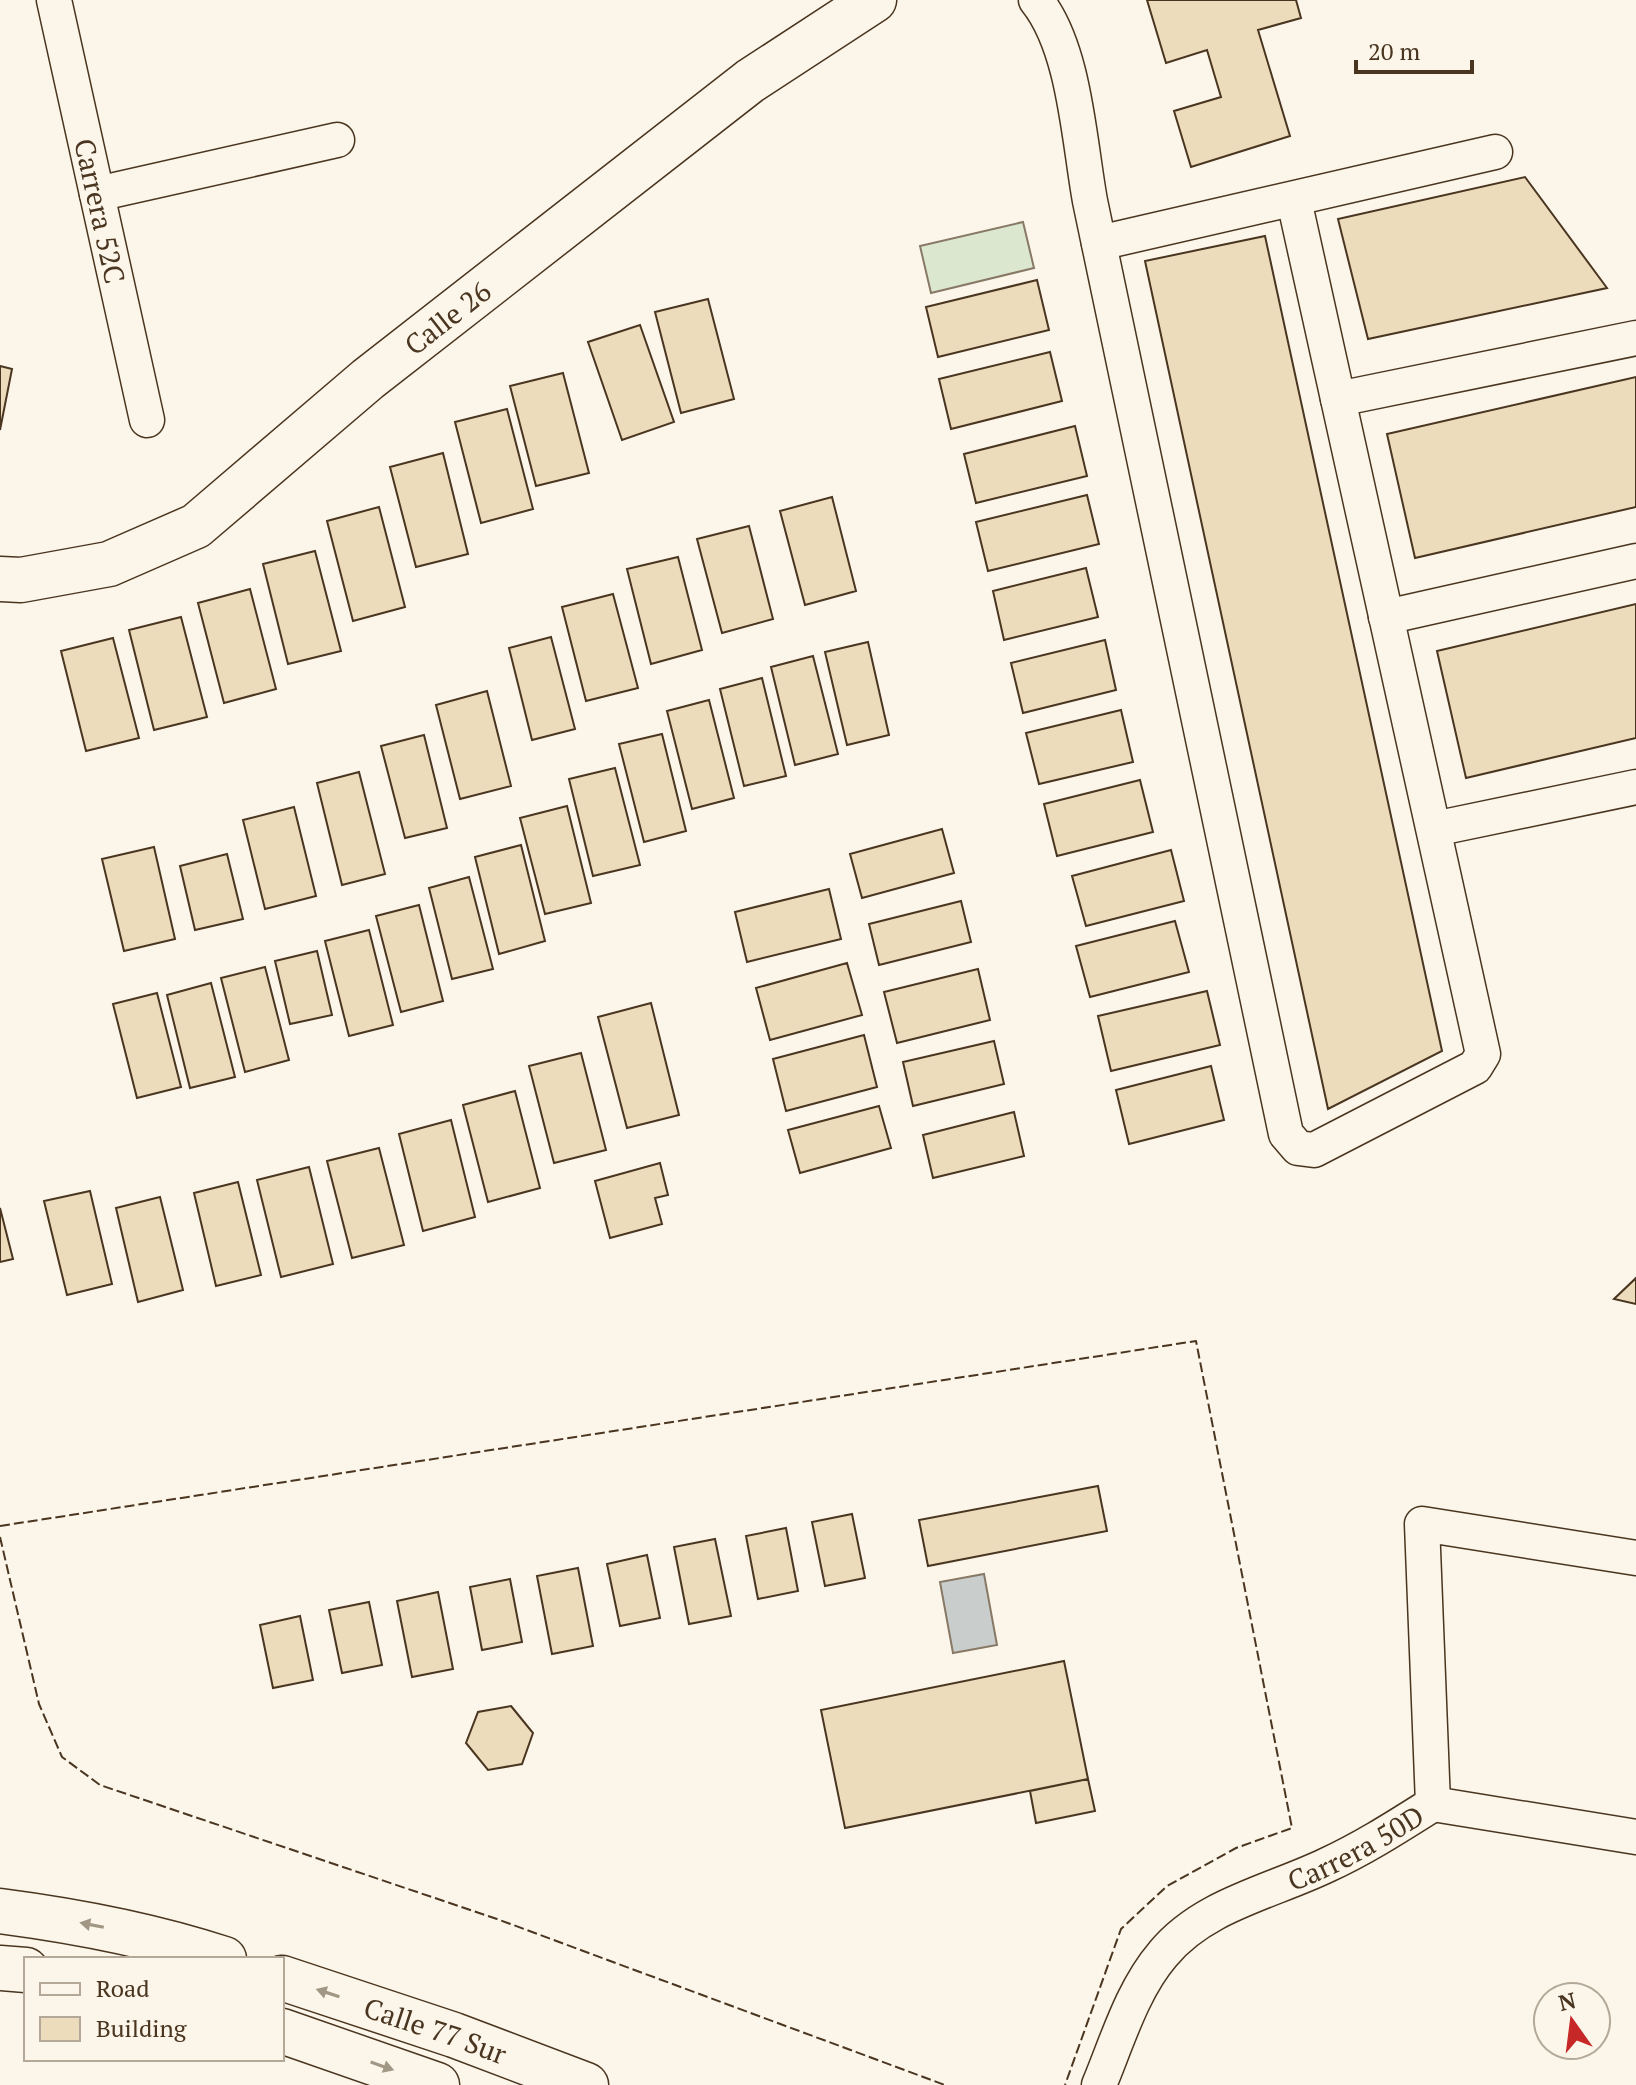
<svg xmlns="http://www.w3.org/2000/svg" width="1636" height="2085" viewBox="0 0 1636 2085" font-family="'PT Serif',serif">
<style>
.green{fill:#dce7d0;stroke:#887966;stroke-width:2}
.water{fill:#c9cecd;stroke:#887966;stroke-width:2}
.building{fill:#ecdcbc;stroke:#4a3520;stroke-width:2}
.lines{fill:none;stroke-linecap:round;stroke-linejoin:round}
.minor-casing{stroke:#4a3520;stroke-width:37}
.tertiary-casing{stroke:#4a3520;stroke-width:47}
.minor{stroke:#fbf6e9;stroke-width:34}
.tertiary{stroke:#fbf6e9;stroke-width:44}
.fence{stroke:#4a3520;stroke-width:2;stroke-dasharray:10 4;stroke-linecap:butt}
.oneway{fill:#a29684}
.labels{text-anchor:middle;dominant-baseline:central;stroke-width:6;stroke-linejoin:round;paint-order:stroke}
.street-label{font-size:28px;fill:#4a3520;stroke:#fbf6e9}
</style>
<rect width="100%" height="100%" fill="#fbf6e9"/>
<path class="green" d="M 1023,222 L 1034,268 L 931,293 L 920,246 Z"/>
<path class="water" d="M 984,1574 L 997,1645 L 953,1653 L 940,1582 Z"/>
<path class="building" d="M 1147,0 L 1296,0 L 1301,18 L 1258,30 L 1290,136 L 1191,167 L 1174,111 L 1221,97 L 1207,50 L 1166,63 Z
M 1525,177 L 1607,288 L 1368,339 L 1338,219 Z
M 1265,236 L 1442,1051 L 1328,1109 L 1145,261 Z
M 1037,280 L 1049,330 L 938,357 L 926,307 Z
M 708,299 L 734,399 L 681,413 L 655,312 Z
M 640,325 L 674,422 L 622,440 L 588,342 Z
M 1050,352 L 1062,401 L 951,429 L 939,379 Z
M 0,366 L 12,369 L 0,430 Z
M 563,373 L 589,473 L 536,486 L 510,386 Z
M 1636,377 L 1636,507 L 1415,558 L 1387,434 Z
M 507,409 L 533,509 L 481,523 L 455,422 Z
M 1075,426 L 1087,476 L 976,503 L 964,454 Z
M 443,453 L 468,554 L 416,567 L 390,467 Z
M 1087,495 L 1099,544 L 988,571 L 976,522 Z
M 832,497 L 856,591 L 805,605 L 780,511 Z
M 379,507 L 405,607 L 353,621 L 327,521 Z
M 749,526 L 773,619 L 722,633 L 697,539 Z
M 315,551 L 341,651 L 288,664 L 263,564 Z
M 678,557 L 702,650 L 651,664 L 627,569 Z
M 1086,568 L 1098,617 L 1004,640 L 993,591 Z
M 250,589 L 276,689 L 224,703 L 198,603 Z
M 613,594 L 638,688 L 586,701 L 562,607 Z
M 1636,604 L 1636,738 L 1466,778 L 1437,651 Z
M 181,617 L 207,717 L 154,730 L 129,630 Z
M 551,637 L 575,729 L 532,740 L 509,648 Z
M 113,638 L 139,738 L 86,751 L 61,651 Z
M 1105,640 L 1116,690 L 1023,713 L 1011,663 Z
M 868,642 L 889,735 L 847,745 L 825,652 Z
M 813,656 L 838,754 L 795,765 L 771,667 Z
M 762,678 L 786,776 L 744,786 L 720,689 Z
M 487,691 L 511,786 L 460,799 L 436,705 Z
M 709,700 L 734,798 L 692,809 L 667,711 Z
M 1121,710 L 1133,762 L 1039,784 L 1026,733 Z
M 662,734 L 686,831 L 644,842 L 619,744 Z
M 424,735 L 447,828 L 405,838 L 381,746 Z
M 615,768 L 640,865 L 593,876 L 569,779 Z
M 359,772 L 385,874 L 342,885 L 317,783 Z
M 1140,780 L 1153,832 L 1057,856 L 1044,804 Z
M 567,806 L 591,903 L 545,914 L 520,818 Z
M 294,807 L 316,896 L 265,909 L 243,820 Z
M 942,829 L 954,873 L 862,898 L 850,854 Z
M 521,845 L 545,941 L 499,954 L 475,857 Z
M 154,847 L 175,939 L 124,951 L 102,859 Z
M 1171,850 L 1184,901 L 1086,926 L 1072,876 Z
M 227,854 L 243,919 L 195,930 L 180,866 Z
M 469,877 L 493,969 L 452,979 L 429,888 Z
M 829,889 L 841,939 L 747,962 L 735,912 Z
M 961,901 L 971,942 L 879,965 L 869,924 Z
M 419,905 L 443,1001 L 401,1012 L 376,916 Z
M 1175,921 L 1189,972 L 1090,997 L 1076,946 Z
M 369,930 L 393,1025 L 349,1036 L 325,941 Z
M 317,951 L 332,1015 L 290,1024 L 275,961 Z
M 847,963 L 862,1015 L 770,1040 L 756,988 Z
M 265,967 L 289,1060 L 245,1072 L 221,978 Z
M 978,969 L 990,1020 L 897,1043 L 884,992 Z
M 211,983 L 235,1077 L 190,1088 L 167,995 Z
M 1207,991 L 1220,1045 L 1111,1071 L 1098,1016 Z
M 157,993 L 181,1087 L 137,1098 L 113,1004 Z
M 651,1003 L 679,1115 L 627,1128 L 598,1017 Z
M 864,1035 L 877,1087 L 786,1111 L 773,1059 Z
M 994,1041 L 1004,1084 L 913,1106 L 903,1062 Z
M 581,1053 L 606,1150 L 554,1163 L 529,1066 Z
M 1211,1066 L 1224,1120 L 1129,1144 L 1116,1090 Z
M 515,1091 L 540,1188 L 488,1202 L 463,1105 Z
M 879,1106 L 891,1148 L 800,1173 L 788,1130 Z
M 1014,1112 L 1024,1156 L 933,1178 L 923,1135 Z
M 451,1120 L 475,1217 L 423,1231 L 399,1134 Z
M 379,1148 L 404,1245 L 352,1258 L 327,1161 Z
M 660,1163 L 668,1195 L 655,1198 L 662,1224 L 610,1238 L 595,1181 Z
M 309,1167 L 333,1264 L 281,1277 L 257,1180 Z
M 238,1182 L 261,1275 L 216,1286 L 194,1193 Z
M 90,1191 L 112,1284 L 67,1295 L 44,1201 Z
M 160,1197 L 183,1290 L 138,1302 L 116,1208 Z
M 0,1208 L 13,1259 L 0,1262 Z
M 1636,1278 L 1636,1304 L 1614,1299 Z
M 1098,1486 L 1107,1531 L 928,1566 L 919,1520 Z
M 852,1514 L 865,1578 L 825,1586 L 812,1522 Z
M 786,1528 L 798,1591 L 758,1599 L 746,1536 Z
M 715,1539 L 731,1616 L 689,1624 L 674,1547 Z
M 647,1555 L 660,1618 L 620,1626 L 607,1564 Z
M 578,1568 L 593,1646 L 552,1654 L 537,1576 Z
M 510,1579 L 522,1642 L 482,1650 L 470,1587 Z
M 438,1592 L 453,1669 L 412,1677 L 397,1601 Z
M 369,1602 L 382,1665 L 342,1673 L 329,1610 Z
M 300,1616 L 313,1680 L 273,1688 L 260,1625 Z
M 1064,1661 L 1088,1779 L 845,1828 L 821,1710 Z
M 511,1706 L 533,1733 L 522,1764 L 488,1770 L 466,1743 L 478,1712 Z
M 1088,1779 L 1095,1811 L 1036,1823 L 1030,1791 Z"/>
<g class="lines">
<defs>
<g id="minor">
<path id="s1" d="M 54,0 L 147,420"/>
<path d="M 1036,0 C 1075,48 1079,141 1090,201 L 1286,1134 L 1298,1148 L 1314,1150 L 1475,1067 L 1483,1054 L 1294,200"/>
<path d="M 97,194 L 337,140"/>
<path d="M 1099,243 L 1495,152"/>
<path d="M 1338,399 L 1636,338"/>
<path d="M 1386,617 L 1636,561"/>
<path d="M 1434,829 L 1636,787"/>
<path d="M 1433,1804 L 1422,1524 L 1636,1558"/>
<path d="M 1433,1804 L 1636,1837"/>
<path id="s2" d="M 1099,2085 C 1117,2042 1132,1990 1163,1954 C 1203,1905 1271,1892 1327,1865 C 1364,1848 1398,1826 1433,1804"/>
</g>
<g id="tertiary">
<path id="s3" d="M 0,579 L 21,580 L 109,564 L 196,526 L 368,379 L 750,81 L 874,0"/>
<path d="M 0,1911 C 77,1921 151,1935 224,1959"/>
<path d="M 0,1968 L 26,1970"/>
<path id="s4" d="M 282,1978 L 454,2035 L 586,2085"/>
<path d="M 282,2031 L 437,2085"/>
</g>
</defs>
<use href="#minor" class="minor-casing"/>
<use href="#tertiary" class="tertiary-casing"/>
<use href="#minor" class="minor"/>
<use href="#tertiary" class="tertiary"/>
<path class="fence" d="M 0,1526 L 1196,1341 L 1292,1828 L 1236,1848 L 1167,1886 L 1121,1929 L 1065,2085
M 0,1537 L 39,1704 L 62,1757 L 100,1785 L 497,1919 L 945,2085"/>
</g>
<defs><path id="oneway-solid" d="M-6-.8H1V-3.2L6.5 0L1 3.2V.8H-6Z" transform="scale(2)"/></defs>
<g class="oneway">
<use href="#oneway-solid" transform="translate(92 1925) rotate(-169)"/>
<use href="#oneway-solid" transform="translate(328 1993) rotate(-162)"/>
<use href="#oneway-solid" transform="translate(382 2066) rotate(19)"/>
</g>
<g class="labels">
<g class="street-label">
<text stroke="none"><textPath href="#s1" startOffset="216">Carrera 52C</textPath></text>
<text stroke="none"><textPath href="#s3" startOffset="532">Calle 26</textPath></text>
<text stroke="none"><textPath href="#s2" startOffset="368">Carrera 50D</textPath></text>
<text stroke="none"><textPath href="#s4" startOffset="162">Calle 77 Sur</textPath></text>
</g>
</g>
<rect x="24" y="1957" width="260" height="104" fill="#fbf6e9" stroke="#b4a999" stroke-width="2"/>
<rect x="40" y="1983" width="40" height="12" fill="#fbf6e9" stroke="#b4a999" stroke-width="2"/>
<text x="96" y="1997" font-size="24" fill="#4a3520">Road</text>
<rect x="40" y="2017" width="40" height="24" fill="#ecdcbc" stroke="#b4a999" stroke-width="2"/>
<text x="96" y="2037" font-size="24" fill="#4a3520">Building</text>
<g transform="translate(1572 2021) rotate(346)"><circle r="38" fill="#fbf6e9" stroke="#b4a999" stroke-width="2"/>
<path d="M0-6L14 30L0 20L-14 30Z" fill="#c62828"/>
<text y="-12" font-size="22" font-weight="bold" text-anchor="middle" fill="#4a3520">N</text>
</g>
<path d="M1356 60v12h116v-12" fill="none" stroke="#4a3520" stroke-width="4"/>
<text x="1368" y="60" font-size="24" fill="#4a3520" stroke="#fbf6e9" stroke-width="6" paint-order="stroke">20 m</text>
</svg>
